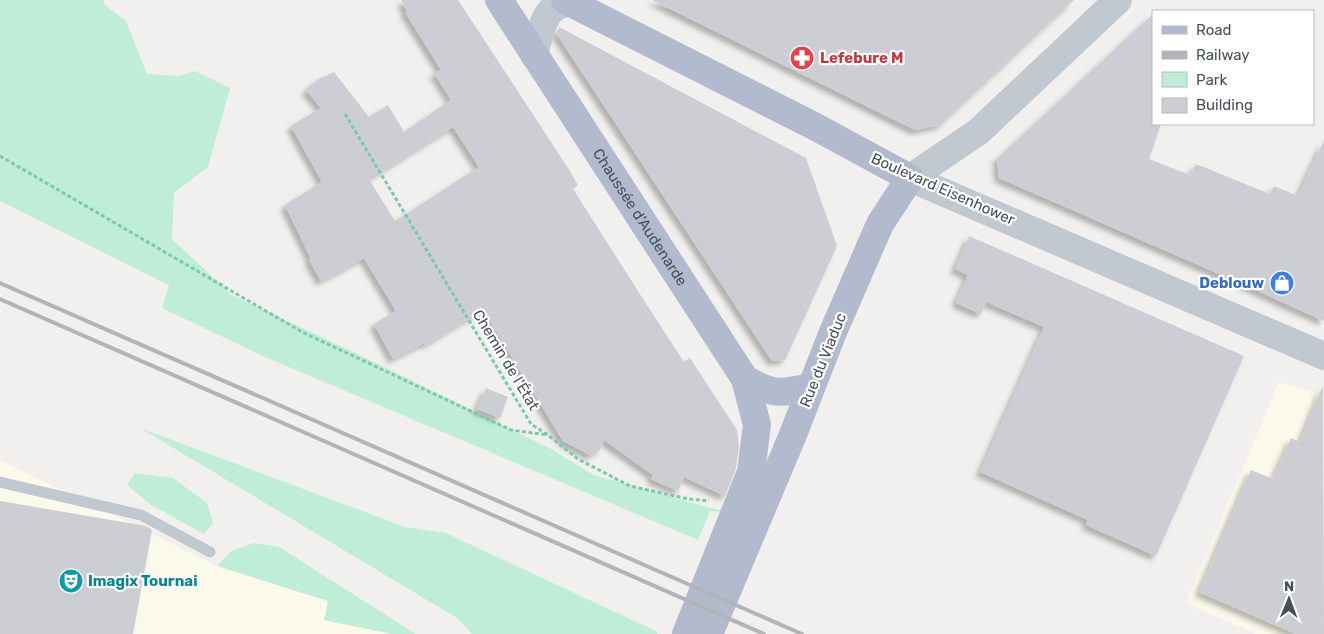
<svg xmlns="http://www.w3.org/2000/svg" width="1324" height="634" viewBox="0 0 1324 634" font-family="Rubik,sans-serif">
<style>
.commercial{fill:#fbf9ea}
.green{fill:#c0edd8}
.building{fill:#ccced4;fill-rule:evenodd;filter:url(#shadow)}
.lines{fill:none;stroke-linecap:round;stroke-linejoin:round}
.path{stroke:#7ac9ad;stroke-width:3;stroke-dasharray:4 2.5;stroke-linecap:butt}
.service{stroke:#c1c8d0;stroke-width:11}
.tertiary{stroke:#c1c8d0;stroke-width:28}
.primary{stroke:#b1bbcd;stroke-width:28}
.rail{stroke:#b2b4b9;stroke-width:4}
.labels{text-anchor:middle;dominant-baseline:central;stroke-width:4.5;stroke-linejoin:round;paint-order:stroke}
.health-label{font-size:15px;font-weight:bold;fill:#be3a42;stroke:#fff;text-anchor:start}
.street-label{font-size:15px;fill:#48505c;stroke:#fff}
.shop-label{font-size:15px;font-weight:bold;fill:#366cbe;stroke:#fff;text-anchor:end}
.culture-label{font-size:15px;font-weight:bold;fill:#0d838f;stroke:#fff;text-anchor:start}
</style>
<defs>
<filter id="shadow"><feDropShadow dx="-4.5" dy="4.5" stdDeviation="2.5" flood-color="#0004"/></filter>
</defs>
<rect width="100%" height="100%" fill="#f2f0ef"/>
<path class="commercial" d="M 1279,382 L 1309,390 L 1324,396 L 1324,634 L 1256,634 L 1186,603 Z
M 0,460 L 217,566 L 328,601 L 325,620 L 392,634 L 0,634 Z"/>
<path class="green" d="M 0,0 L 104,0 L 105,5 L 126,21 L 147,74 L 179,76 L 195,71 L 230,88 L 208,167 L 174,193 L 172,239 L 232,295 L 366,358 L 551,449 L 594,475 L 725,512 L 710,511 L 698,540 L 265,357 L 162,308 L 169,285 L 0,201 Z
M 140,428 L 405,527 L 446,533 L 658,632 L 657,634 L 472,634 L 457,618 Z
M 135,473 L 173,478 L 207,503 L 213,523 L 204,534 L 151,505 L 127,485 Z
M 254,543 L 279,547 L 416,634 L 392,634 L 324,620 L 328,601 L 217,566 L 231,551 Z"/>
<path class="building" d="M 401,0 L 458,0 L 502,67 L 568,168 L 578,185 L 573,189 L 645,302 L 684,362 L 690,358 L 737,430 L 739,446 L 736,468 L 725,496 L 684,477 L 678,491 L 651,479 L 653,475 L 604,440 L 599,452 L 595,450 L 592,456 L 563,441 L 483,310 L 425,345 L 424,343 L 393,359 L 374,324 L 396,311 L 364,258 L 321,281 L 309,260 L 311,259 L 285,205 L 322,182 L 291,126 L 321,108 L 306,90 L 317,80 L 334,72 L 369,117 L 388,105 L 404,132 L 451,100 L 434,73 L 441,70 L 405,12 L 407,11 ZM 453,127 L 479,167 L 395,221 L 369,179 Z
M 652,0 L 1074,0 L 940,125 L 915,130 Z
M 1153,14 L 1153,124 L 1161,124 L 1149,159 L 1190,175 L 1196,164 L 1270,194 L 1274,186 L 1298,196 L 1324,140 L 1324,321 L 1258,291 L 999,178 L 997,159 Z
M 559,27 L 806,158 L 837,246 L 785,360 L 772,361 L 556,33 Z
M 969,236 L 1244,356 L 1156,556 L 1086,525 L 1088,520 L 980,472 L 1044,327 L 986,302 L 981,314 L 956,303 L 968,275 L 955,269 Z
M 1323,385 L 1324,634 L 1296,634 L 1199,592 L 1251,470 L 1273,479 L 1291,438 L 1300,442 Z
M 486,388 L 508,397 L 500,418 L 477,409 Z
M 0,501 L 146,526 L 152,530 L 133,634 L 0,634 Z"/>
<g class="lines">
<path class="path" d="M 345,114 L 531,424 L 548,435 L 578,459 L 630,486 L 689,499 L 709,501
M 0,156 L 302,332 L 511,430 L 548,435"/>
<path class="service" d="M 0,482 L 141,515 L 210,552"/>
<path class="tertiary" d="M 534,55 C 540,34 544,1 571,3
M 910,178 L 1324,356
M 910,178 L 978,132 L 1118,0"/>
<g class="primary">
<path id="s1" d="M 499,0 L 745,379 L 757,425 L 751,472 L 686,634"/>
<path d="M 565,0 L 814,126 L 910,178 L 880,224 L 833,332 L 792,437 L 709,634"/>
<path d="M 745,379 C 773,395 780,394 811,387"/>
</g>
<path class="rail" d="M 0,283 L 802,634
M 0,299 L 764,634"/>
</g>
<defs>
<symbol id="pharmacy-disc" viewBox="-11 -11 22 22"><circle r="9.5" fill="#e0444e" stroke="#fff"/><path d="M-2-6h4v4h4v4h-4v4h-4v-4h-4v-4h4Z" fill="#fff"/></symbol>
<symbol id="shop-disc" viewBox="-11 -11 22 22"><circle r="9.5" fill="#3f7fe0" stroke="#fff"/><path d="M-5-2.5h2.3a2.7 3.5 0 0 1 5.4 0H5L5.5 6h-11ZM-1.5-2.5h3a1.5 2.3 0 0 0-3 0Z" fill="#fff"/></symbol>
<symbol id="theatre-disc" viewBox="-11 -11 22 22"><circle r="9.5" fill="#0f9aa8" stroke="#fff"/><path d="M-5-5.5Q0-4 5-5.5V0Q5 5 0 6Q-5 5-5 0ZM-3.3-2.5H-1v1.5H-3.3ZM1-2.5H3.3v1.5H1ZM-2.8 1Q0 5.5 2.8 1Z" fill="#fff"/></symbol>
</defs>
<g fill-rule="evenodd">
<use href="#pharmacy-disc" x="788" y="44" width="28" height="28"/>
<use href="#shop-disc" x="1268" y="269" width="28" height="28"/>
<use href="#theatre-disc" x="57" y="567" width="28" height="28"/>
</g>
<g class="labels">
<g class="health-label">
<text x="820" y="58">Lefebure M</text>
</g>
<g class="street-label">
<text transform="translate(943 189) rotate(24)">Boulevard Eisenhower</text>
<text stroke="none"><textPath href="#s1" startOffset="259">Chaussée d'Audenarde</textPath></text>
<text transform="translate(506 360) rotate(59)">Chemin de l'État</text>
<text transform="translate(823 360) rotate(-68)">Rue du Viaduc</text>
</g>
<g class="shop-label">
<text x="1264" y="283">Deblouw</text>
</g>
<g class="culture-label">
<text x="88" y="581">Imagix Tournai</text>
</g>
</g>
<rect x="1152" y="10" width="162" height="115" fill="#ffffff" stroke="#b6b9be"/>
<rect x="1162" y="26" width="25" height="8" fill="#b1bbcd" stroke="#b6b9be"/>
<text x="1196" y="35" font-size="15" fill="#48505c">Road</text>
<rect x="1162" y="51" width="25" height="8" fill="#b2b4b9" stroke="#b6b9be"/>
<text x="1196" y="60" font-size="15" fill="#48505c">Railway</text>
<rect x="1162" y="72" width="25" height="15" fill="#c0edd8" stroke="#b6b9be"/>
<text x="1196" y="85" font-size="15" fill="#48505c">Park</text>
<rect x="1162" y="98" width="25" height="15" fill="#ccced4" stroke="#b6b9be"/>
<text x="1196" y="110" font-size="15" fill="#48505c">Building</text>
<g transform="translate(1289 599) rotate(1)" stroke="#ffffff" stroke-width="4" paint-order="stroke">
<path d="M0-4L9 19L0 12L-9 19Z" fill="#48505c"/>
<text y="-8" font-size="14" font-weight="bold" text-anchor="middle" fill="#48505c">N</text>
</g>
</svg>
